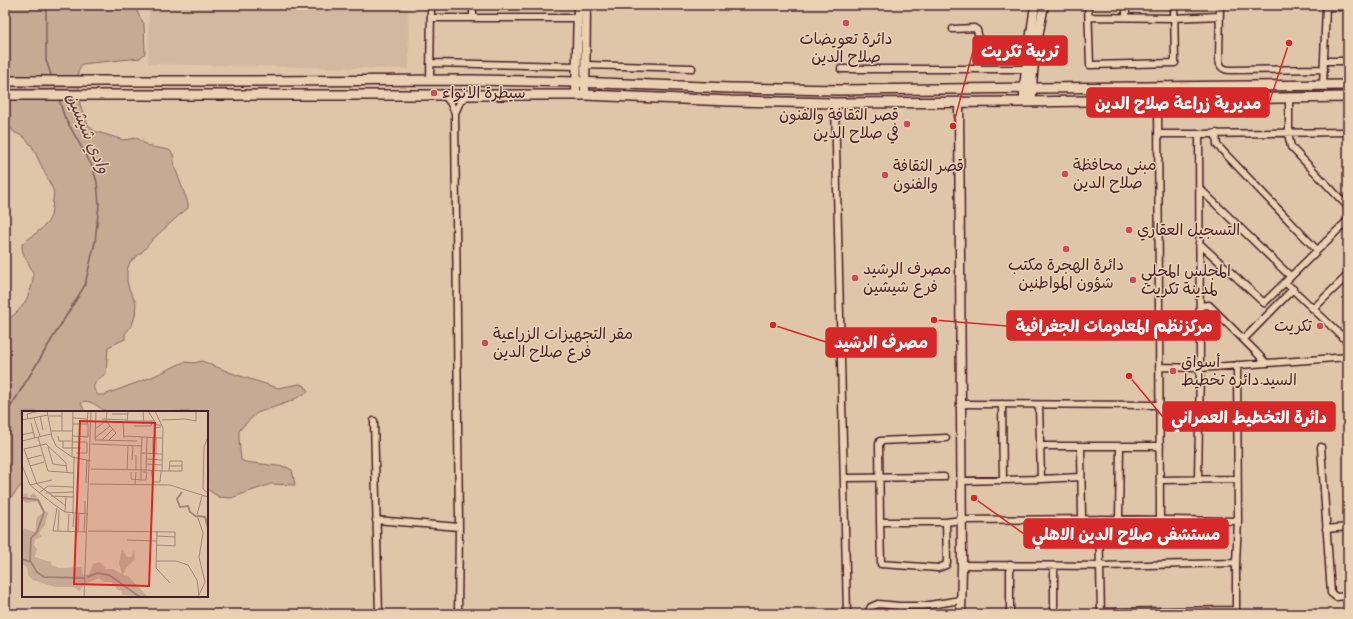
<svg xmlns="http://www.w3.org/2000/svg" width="1353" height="619" viewBox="0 0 1353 619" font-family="Caveat,'Playpen Sans Arabic',sans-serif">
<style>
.built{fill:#d2b89e}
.green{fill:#c7aa94;stroke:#886460}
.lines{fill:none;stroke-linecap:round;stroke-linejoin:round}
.stream{stroke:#805c59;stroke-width:1.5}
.street-casing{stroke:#4a1f2b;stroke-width:9}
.secondary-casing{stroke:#4a1f2b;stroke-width:11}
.primary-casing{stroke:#4a1f2b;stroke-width:12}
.street{stroke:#e9d1b1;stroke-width:6}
.secondary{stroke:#e9d1b1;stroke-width:8}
.primary{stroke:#e9d1b1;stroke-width:9}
.poi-dot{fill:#d1495b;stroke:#e9d1b1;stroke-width:1.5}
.labels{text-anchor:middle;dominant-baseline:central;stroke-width:3;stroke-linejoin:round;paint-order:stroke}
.poi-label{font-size:16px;fill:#4a1f2b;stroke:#e9d1b1;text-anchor:start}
.water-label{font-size:17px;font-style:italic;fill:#60383e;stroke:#e9d1b1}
.inset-river{fill:none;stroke:#a48477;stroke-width:2}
.inset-road{fill:none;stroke:#a38377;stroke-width:1}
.view{fill:#d62828;fill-opacity:0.15;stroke:#d62828;stroke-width:2}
.inset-edge{fill:none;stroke:#4a1f2b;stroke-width:2}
.leader{fill:none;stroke:#d62828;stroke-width:1.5}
.callout-dot{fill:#d62828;stroke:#e9d1b1;stroke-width:1.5}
.callout{fill:#d62828;stroke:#d62828;stroke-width:1.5}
.callout-label{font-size:17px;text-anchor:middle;font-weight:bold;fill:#fff}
</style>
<rect width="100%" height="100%" fill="#dfc6a9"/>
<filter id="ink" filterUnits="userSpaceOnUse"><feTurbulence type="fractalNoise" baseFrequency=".025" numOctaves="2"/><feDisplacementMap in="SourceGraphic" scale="8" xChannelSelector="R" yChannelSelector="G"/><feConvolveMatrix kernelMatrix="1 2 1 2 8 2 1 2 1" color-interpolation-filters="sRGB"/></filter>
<g filter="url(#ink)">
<path class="built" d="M 149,5 L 408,5 L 409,69 L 148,64 Z"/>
<path class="green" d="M 5,5 L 136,5 L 138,14 L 144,24 L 145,53 L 140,58 L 82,64 L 78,71 L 80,105 L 87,123 L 94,131 L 114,137 L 123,140 L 137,138 L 148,146 L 169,150 L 173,154 L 175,168 L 188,203 L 188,208 L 176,218 L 153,239 L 142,252 L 130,262 L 127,270 L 127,281 L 129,289 L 136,303 L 135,316 L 132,325 L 125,334 L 125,339 L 108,347 L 106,373 C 98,380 88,385 98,395 L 104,395 L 152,377 L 184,362 L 194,363 L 202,361 L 234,374 L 278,388 L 300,384 L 305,386 L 308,392 L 289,402 L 257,413 L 242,427 L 239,431 L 239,439 L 241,460 L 245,462 L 286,467 L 292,470 L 295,485 L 271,484 L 231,498 L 219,497 L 207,489 L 207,412 C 175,412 143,412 111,412 C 101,412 90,396 81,403 L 85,412 L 23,412 L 23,483 L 5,505 L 5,322 C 19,311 25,306 31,288 C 32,284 34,278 33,273 C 30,263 21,255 22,244 L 40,230 L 48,222 L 51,216 L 54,192 L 32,146 L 24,137 L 14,132 L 5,122 Z"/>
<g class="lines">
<path class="stream" d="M 46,5 L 46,60 L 52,78
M 54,84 L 57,92
M 5,416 L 85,285 L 95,242 L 99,204 L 97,182 L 92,166 L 64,116 L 59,99"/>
<defs>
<path id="street" d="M 1088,5 L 1090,65 L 1175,63 L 1174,5
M 1126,5 L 1126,17
M 1220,5 L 1219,59 C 1219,66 1223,70 1230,70 L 1324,69
M 1326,7 L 1348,7
M 473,17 L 473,5
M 1089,17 L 1174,18 L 1219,16
M 431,18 L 577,18
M 953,29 L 974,28 L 977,30 L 978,34 L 978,69
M 1325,61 L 1348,61
M 430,63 L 576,66
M 585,65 L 692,68
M 841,69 L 1026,69
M 430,80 L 431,5
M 1323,86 L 1326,5
M 443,94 L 450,102 L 455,113
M 1289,99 L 1289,138 L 1291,147 L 1348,207
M 1158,100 L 1160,520
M 835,103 L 847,614
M 1216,133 L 1217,145 L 1317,250
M 1158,134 L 1199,134
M 1199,188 L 1290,276
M 1199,243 L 1264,303 L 1348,220
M 1285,282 L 1348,342
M 1200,306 L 1209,305 L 1256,352 L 1266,363
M 1313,309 L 1348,275
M 1244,339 L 1293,289
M 1159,367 L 1200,368 L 1348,357
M 961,404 L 1159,405
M 1002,404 L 1003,480
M 1039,405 L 1041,479
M 374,421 L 379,614
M 946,438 L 880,441 L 879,444 L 880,522 L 946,522 L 961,520 L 1099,519
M 1040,446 L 1160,446
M 1081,446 L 1082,519
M 1321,447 L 1331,593 L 1336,597 L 1348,596
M 844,478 L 944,477
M 1198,479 L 1200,368 L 1199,134 L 1348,132
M 1160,480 L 1237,479
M 961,481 L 1041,479 L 1081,477
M 1119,519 L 1120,446
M 376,520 L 459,527
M 880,522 L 881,564 L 938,568 L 946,565 L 947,562 L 946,522
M 1326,529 L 1348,527
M 962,565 L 1101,566 L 1236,563
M 1101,612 L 1236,610
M 458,614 L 459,527 L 455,113 L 460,102 L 468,94
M 867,614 L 871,607 L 878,604 L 899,606 L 923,606 L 961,600
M 1010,614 L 1010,565
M 1054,614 L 1054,566
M 1101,614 L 1099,519 L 1238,521
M 1236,614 L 1236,563 L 1238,521 L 1237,365"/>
<path id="secondary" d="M 576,95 L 578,5
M 585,95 L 586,5
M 959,102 L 962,565 L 961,614
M 1024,102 L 1024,88 L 1026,69 L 1035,5
M 1032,102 C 1031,69 1038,37 1044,5"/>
<path id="primary" d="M 5,81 L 238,81 L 472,80 L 575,82 L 730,88 L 839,90 L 1348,85
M 5,95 L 585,95 L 730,101 L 835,103 L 1024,102 L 1348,97"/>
</defs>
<use href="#street" class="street-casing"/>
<use href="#secondary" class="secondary-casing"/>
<use href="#primary" class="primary-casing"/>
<use href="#street" class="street"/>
<use href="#secondary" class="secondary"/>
<use href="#primary" class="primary"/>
</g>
</g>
<g class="poi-dot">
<circle cx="846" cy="23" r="4"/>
<circle cx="434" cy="93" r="4"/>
<circle cx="907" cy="124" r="4"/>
<circle cx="1065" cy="174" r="4"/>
<circle cx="885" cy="175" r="4"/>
<circle cx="1129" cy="230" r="4"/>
<circle cx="1066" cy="249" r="4"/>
<circle cx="855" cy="278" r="4"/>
<circle cx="1133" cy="280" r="4"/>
<circle cx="1320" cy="326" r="4"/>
<circle cx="485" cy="343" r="4"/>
<circle cx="1173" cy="371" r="4"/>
</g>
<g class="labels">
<g class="poi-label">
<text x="846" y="39" text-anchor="middle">دائرة تعويضات<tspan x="846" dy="18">صلاح الدين</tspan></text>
<text x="442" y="93">سيطرة الانواء</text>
<text x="899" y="115" text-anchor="end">قصر الثقافة والفنون<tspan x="899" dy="18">في صلاح الدين</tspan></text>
<text x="1073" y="165">مبنى محافظة<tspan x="1073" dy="18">صلاح الدين</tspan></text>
<text x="893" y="166">قصر الثقافة<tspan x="893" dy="18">والفنون</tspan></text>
<text x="1137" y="230">التسجيل العقاري</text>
<text x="1066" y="265" text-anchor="middle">دائرة الهجرة مكتب<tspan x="1066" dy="18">شؤون المواطنين</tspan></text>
<text x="863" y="269">مصرف الرشيد<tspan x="863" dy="18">فرع شيشين</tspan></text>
<text x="1141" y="271">المجلس المحلي<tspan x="1141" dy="18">لمدينة تكريت</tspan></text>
<text x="1312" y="326" text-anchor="end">تكريت</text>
<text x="493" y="334">مقر التجهيزات الزراعية<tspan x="493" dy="18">فرع صلاح الدين</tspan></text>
<text x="1181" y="362">أسواق<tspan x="1181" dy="18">السيد.دائره تخطيط</tspan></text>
</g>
<g class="water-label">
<text transform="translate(88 133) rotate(67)">وادي شيشين</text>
</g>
</g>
<g transform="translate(22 411)">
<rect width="186" height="186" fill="#dfc6a9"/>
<path d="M 5,82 L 8,89 L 8,84 L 12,82 L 18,90 L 4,92 L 0,89 L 0,84 ZM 24,100 L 26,102 L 23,114 L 17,122 L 20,125 L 13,129 L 12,134 L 15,138 L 13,146 L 29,151 L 30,154 L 37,157 L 59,156 L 61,164 L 67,163 L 71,153 L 78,151 L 84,158 L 91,158 L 100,163 L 97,152 L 100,138 L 105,146 L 109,146 L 112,139 L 113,148 L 104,157 L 101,164 L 106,165 L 126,186 L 100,184 L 100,180 L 96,179 L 89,171 L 82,171 L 77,167 L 61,174 L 58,180 L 51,176 L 33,176 L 11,169 L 6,164 L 5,156 L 0,153 L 0,117 L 13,121 L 15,106 Z" fill="#c7aa94"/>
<path class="inset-river" d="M 160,81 L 155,88 L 158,96 L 166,95 L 168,101 L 175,106M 0,87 L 16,89 L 22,101 L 15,121 L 9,127 L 8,150M 176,105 L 183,106 L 186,117M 0,148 L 9,151 L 15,161 L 22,166 L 62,167M 65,166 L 75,162 L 87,164 L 118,186"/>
<path class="inset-road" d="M 25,0 L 30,26 L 34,35 L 50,46 L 69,50M 74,0 L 73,29 L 115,30M 121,0 L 122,13M 126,0 L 135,14 L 140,14M 133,0 L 141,17 L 140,60M 90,3 L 106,3M 18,5 L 21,19M 27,5 L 40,5M 12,7 L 18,25M 51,7 L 65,8M 6,8 L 5,3 L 18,0M 80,8 L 106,9M 0,9 L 26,4M 140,9 L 163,8 L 174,10 L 174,0M 84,10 L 94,22 L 87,29M 106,10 L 133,10M 91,11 L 105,11 L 106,0M 101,11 L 102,27M 9,12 L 13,27M 51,13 L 66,13M 65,13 L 66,0M 112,15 L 129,15 L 130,10M 73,18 L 84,10 L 85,0M 30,20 L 51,20M 40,20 L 40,0M 0,24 L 12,21M 36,25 L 37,30 L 50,30M 51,25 L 66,26 L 66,13M 101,25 L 141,27M 16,26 L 26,60 L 52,62M 120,26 L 119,42 L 140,43M 133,26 L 133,17 L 139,16M 186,26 L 182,36 L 181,78 L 186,82M 73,27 L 88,15M 80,29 L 91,18M 0,30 L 29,23M 41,30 L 41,37 L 59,37M 50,31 L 65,31 L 65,42 L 54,42M 69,33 L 120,35M 26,36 L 31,53 L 45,55M 2,38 L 15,73 L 44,95M 2,38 L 24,33 L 44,52 L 45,62M 131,43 L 131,26M 134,43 L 134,26M 50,45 L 51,0M 5,48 L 20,44M 125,48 L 140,49M 110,49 L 111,35M 125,53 L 140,54M 0,54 L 8,74 L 30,92 L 43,101 L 66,103M 8,55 L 22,51M 147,55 L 160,55M 69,58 L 124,59 L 141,60 L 160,60 L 160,50 L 148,50 L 147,60M 105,59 L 106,35M 114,59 L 114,44M 124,59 L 125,26M 129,59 L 131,71 L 138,71 L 139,60M 109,61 L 109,68 L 119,69 L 119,42M 119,69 L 124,69 L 125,61 L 121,61M 64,72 L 65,49M 68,73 L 148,74 L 186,86M 113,73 L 114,61M 8,74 L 30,69M 17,82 L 26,75 L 51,76M 24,82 L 51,81M 29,85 L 51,86M 35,97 L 31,120 L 64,121M 43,101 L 44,85M 51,103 L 52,45M 63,103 L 63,90M 51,116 L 52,103M 36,120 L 37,99M 46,120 L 47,103M 66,120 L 153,121 L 153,135 L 134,134M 135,120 L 134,157 L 148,172M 56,121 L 57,103M 62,121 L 63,104M 135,125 L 153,126M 105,129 L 134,130M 134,150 L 154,150 L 166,154 L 175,169 L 177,184M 62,186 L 69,0M 176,186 L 183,171 L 177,146 L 181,122 L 175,104 L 180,85"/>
<path class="view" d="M 58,10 L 133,12 L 127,175 L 52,173 Z"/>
<rect width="186" height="186" class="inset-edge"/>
</g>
<path class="leader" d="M953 126L973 51M1289 43L1269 103M934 320L1007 326M773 325L826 342M1129 376L1163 417M974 498L1024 534"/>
<g class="callout-dot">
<circle cx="953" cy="126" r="4"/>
<circle cx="1289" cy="43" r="4"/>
<circle cx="934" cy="320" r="4"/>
<circle cx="773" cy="325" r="4"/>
<circle cx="1129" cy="376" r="4"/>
<circle cx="974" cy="498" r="4"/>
</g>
<g class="callout">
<rect x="973" y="36" width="94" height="29" rx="4"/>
<rect x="1087" y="88" width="182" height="29" rx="4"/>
<rect x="1007" y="311" width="213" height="29" rx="4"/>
<rect x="826" y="328" width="110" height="29" rx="4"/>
<rect x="1163" y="402" width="172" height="29" rx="4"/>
<rect x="1024" y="519" width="204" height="29" rx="4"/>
</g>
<g class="callout-label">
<text x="1020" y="57">تربية تكريت</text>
<text x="1178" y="109">مديرية زراعة صلاح الدين</text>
<text x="1114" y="332">مركزنظم المعلومات الجغرافية</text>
<text x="881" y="348">مصرف الرشيد</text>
<text x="1249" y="423">دائرة التخطيط العمراني</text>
<text x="1126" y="540">مستشفى صلاح الدين الاهلي</text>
</g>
<rect width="1353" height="619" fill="none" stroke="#e9d1b1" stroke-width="20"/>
<rect x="10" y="10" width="1333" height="599" fill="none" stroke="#4a1f2b" stroke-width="1.5" filter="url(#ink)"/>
</svg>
